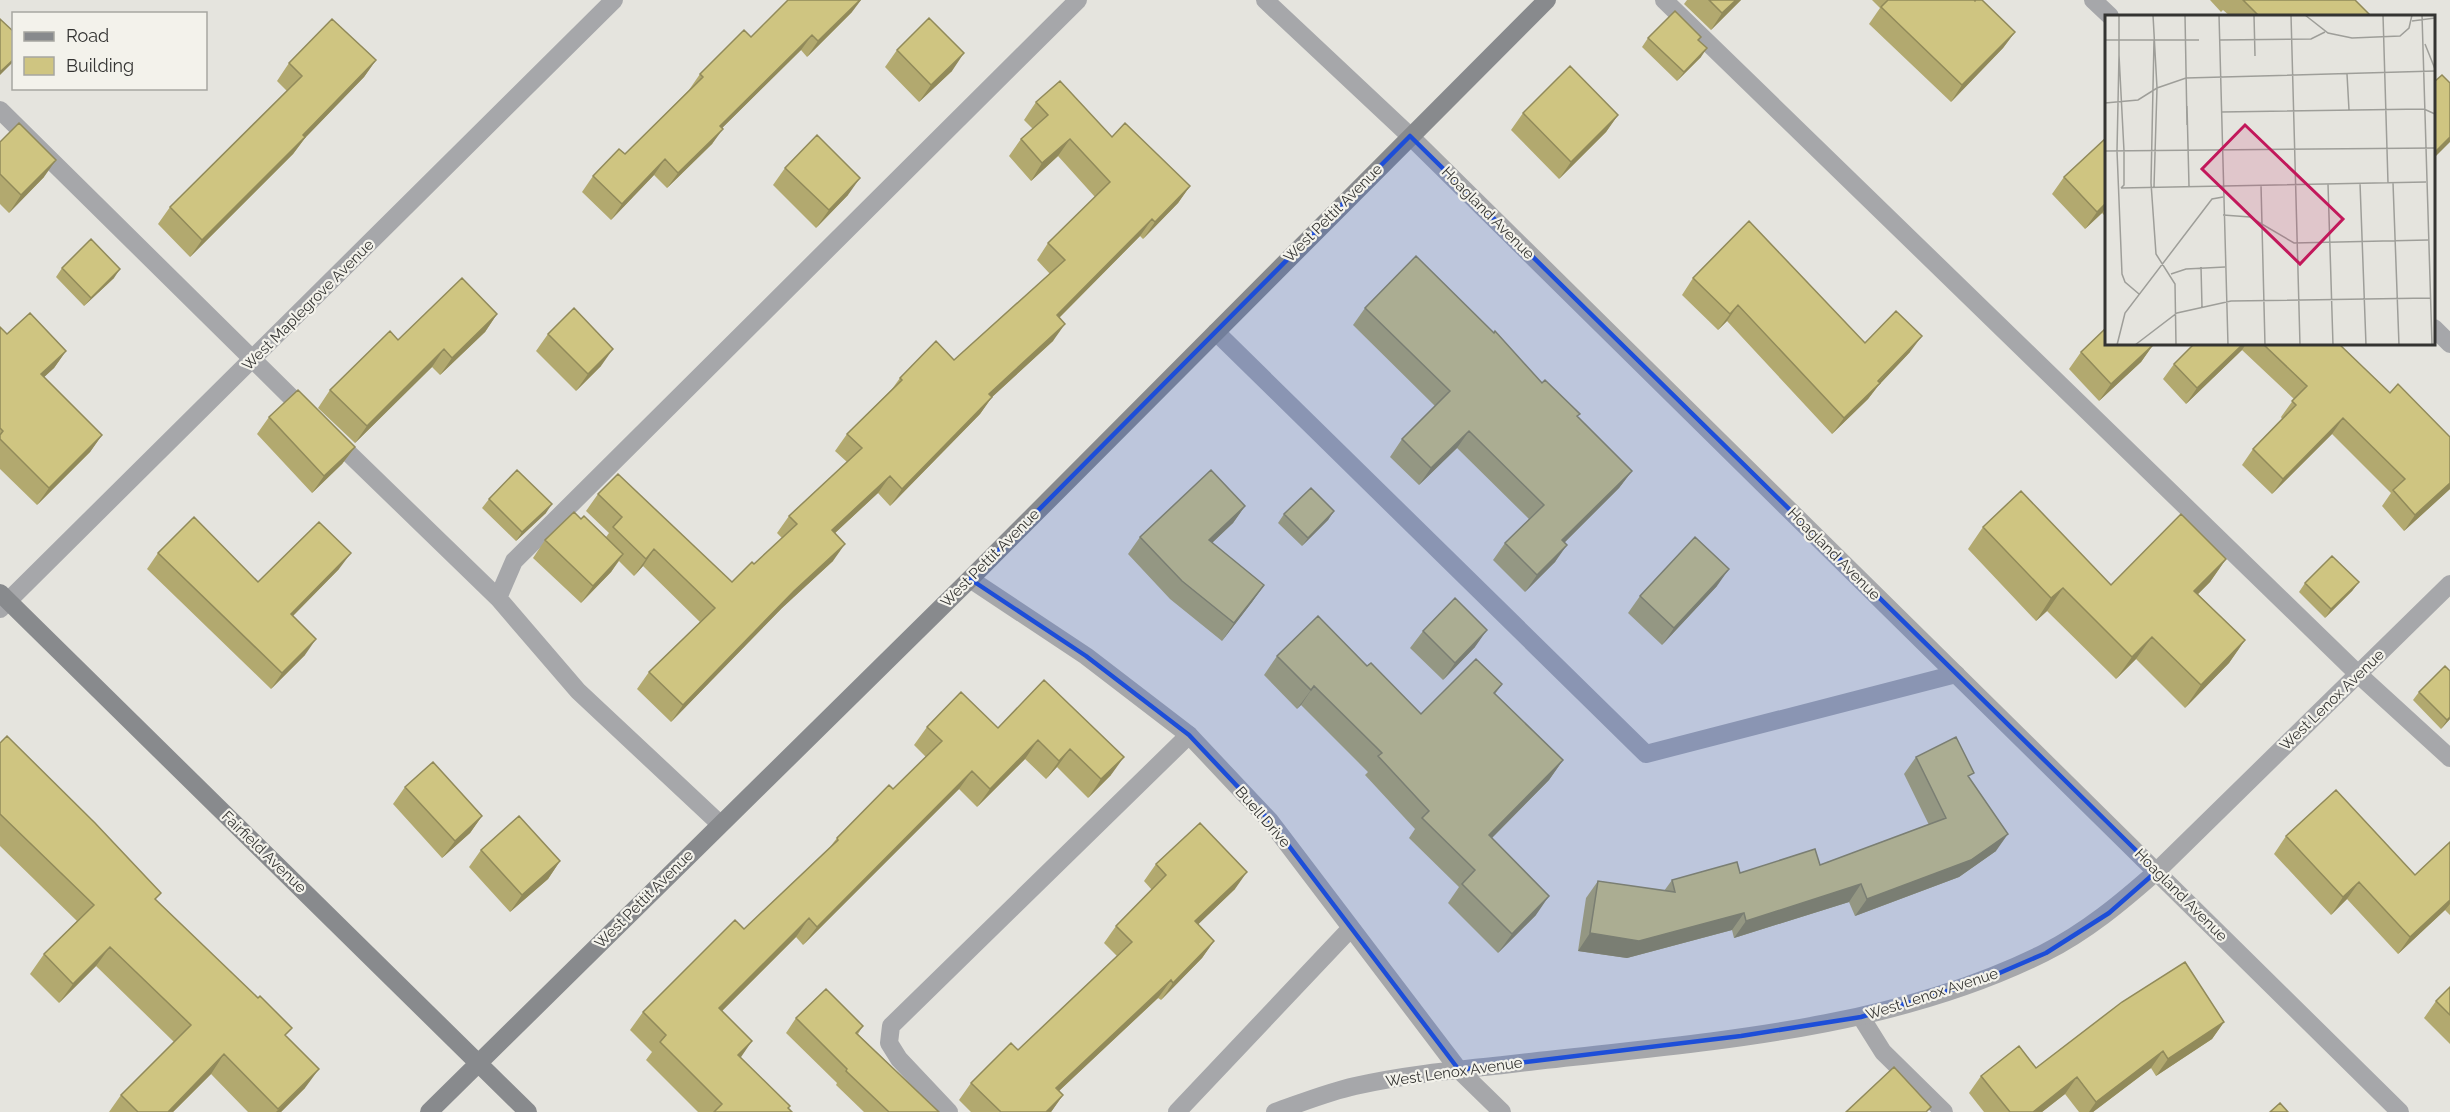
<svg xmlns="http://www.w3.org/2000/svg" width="2450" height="1112" viewBox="0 0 2450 1112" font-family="Raleway,sans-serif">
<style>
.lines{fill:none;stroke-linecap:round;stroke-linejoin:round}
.lane{stroke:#a6a7aa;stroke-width:18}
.street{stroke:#a6a7aa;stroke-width:18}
.secondary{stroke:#888a8d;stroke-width:18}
.wall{fill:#b2a96f}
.shaded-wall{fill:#918a5a}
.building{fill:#cfc581;stroke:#918a5a;stroke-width:1.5}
.marked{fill:#1d4ed8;fill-opacity:0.2;stroke:#1d4ed8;stroke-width:4.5;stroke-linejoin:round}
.labels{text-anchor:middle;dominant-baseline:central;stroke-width:4.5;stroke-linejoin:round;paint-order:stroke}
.street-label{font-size:15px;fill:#343432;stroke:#f3f2eb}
.inset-road{fill:none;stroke:#9e9e99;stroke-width:1.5}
.view{fill:#c2185b;fill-opacity:0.15;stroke:#c2185b;stroke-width:3}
.inset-edge{fill:none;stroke:#343432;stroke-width:3}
</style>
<rect width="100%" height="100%" fill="#e5e4de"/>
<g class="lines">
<path class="lane" d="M 1664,0 L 2358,674 L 2450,758
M 0,110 L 307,413
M 1216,332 L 1646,754 L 1956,674
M 333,438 L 498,598 L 578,691 L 720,824
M 498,598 L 514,561 L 1078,0
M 1861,1017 L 1883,1052 L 1944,1112
M 949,1112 L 899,1059 L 889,1043 L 891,1026 L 1189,735"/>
<path class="street" d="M 1265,0 L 1410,136 L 2400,1112
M 2093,0 L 2110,16
M 2434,328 L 2450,344
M 970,579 L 1086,656 L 1189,735 L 1270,821 L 1459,1070 L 1502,1112
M 0,609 L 614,0
M 1177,1112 L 1351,928
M 1275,1112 C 1301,1103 1328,1092 1355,1086 C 1403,1075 1454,1070 1503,1065 C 1683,1043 1880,1035 2044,953 C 2086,932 2122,902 2157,871 L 2450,584"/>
<path class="secondary" d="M 0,593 L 528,1112
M 429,1112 L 970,579 L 1547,0"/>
</g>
<path class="wall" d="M 1687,0 L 1741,0 L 1711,30 L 1684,4 Z
M 1872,0 L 1974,0 L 2015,32 L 2003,48 L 1951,102 L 1869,24 L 1880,8 Z
M 2210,0 L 2355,0 L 2371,16 L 2230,16 L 2223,10 L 2221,12 Z
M 852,12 L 807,57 L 801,50 L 722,128 L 712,144 L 667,188 L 654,175 L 611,220 L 582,192 L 593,176 L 625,154 L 689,90 L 700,74 L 751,37 Z
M 1701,37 L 1699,40 L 1701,57 L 1677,81 L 1642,47 L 1648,38 Z
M 897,50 L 952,71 L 919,102 L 885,67 Z
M 376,60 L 364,77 L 305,138 L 293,154 L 190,257 L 158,224 L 170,207 L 287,91 L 277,81 L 289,63 Z
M 1036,102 L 1112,137 L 1190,186 L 1178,203 L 1143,239 L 1140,236 L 1060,317 L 1053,341 L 992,397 L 980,414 L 890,506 L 878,493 L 835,533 L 833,561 L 782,608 L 671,722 L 637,689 L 649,672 L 700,622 L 643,566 L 634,576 L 619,561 L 611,572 L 581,603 L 533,558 L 545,540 L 581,519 L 606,537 L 609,533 L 586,511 L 598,494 L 732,582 L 754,564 L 782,538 L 777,533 L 789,516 L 847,462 L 835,451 L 847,434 L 892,389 L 900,378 L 954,360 L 1050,274 L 1037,260 L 1048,243 L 1095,197 L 1058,156 L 1031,181 L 1009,156 L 1021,139 L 1033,129 L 1024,120 Z
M 1523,113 L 1618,115 L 1606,132 L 1559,179 L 1511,130 Z
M 2106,138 L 2106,217 L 2102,213 L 2085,229 L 2052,194 L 2064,177 Z
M 0,142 L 44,177 L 9,213 L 0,204 Z
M 785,168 L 848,195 L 816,228 L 773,185 Z
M 62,268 L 114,278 L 84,306 L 56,277 Z
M 1693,278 L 1865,343 L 1910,352 L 1878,386 L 1868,399 L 1832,434 L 1727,321 L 1718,330 L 1682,295 Z
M 1365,308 L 1542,383 L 1578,417 L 1632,471 L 1619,488 L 1565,542 L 1555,562 L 1525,592 L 1493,560 L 1505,543 L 1529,519 L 1457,448 L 1419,485 L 1390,457 L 1402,439 L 1435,406 L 1353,325 Z
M 497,314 L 485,332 L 440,375 L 432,367 L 355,443 L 318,408 L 330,390 Z
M 0,327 L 7,334 L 66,351 L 54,368 L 44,377 L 102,435 L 90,452 L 37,505 L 0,469 Z
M 548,334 L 601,366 L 576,391 L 536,351 Z
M 2194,344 L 2339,344 L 2390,393 L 2450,437 L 2450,489 L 2404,531 L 2382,506 L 2391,493 L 2332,434 L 2272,494 L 2242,465 L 2253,449 L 2282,419 L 2281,417 L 2294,399 L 2242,350 L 2186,404 L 2163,379 L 2174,364 Z
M 2153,345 L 2141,362 L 2099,401 L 2069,369 L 2081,352 Z
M 269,417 L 355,447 L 342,464 L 312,493 L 257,434 Z
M 489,499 L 546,513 L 516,541 L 482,508 Z
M 1245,506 L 1233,523 L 1212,543 L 1264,585 L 1252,602 L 1222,641 L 1170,599 L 1128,554 L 1140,537 Z
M 1334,511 L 1328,520 L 1302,546 L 1278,523 L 1284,514 Z
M 1983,527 L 2111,585 L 2226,559 L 2210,582 L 2198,594 L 2245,640 L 2229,663 L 2185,708 L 2136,659 L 2116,679 L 2047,611 L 2036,621 L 1968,549 Z
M 158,553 L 258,582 L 339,569 L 293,616 L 305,655 L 271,689 L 147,569 Z
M 2359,582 L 2352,591 L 2325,618 L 2299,592 L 2305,583 Z
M 1717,586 L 1662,645 L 1628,613 L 1640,596 Z
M 1423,631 L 1475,647 L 1443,680 L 1410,648 Z
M 1277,656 L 1367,666 L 1421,714 L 1502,684 L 1495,694 L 1563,760 L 1549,780 L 1492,838 L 1536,915 L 1498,953 L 1448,903 L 1459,887 L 1409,838 L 1415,829 L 1365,775 L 1368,772 L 1301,705 L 1297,709 L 1264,675 Z
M 1044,680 L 1111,775 L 1088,798 L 1057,767 L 1046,779 L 1025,759 L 977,807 L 959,789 L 803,945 L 796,937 L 722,1011 L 740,1058 L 792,1112 L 698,1112 L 646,1060 L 652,1052 L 630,1030 L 643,1012 L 744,929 L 830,847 L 837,838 L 893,789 L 926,757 L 914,745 L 927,727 L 998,728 Z
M 2419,692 L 2450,719 L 2441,729 L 2413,700 Z
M 0,743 L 156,901 L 286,1036 L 305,1088 L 281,1112 L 248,1112 L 211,1074 L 173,1112 L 109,1112 L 121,1095 L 174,1042 L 96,966 L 59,1003 L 30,974 L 44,954 L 77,921 L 0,846 Z
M 1916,757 L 1970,779 L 1996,851 L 1959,877 L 1855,916 L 1849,902 L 1734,938 L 1732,930 L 1627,958 L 1578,951 L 1586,898 L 1598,881 L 1664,891 L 1672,880 L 1820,865 L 1929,825 L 1904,774 Z
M 405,787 L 482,816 L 470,833 L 442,858 L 393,804 Z
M 2286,836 L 2415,875 L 2450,842 L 2450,915 L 2445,910 L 2398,954 L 2347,899 L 2331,915 L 2274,854 Z
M 481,850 L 560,861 L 548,879 L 510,912 L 469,867 Z
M 1156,864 L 1235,889 L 1198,924 L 1214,941 L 1202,958 L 1161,1000 L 1158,998 L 1059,1091 L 1063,1095 L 1051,1112 L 971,1112 L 959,1100 L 971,1083 L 1018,1050 L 1117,956 L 1104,943 L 1116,926 L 1152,890 L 1144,881 Z
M 2450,987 L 2450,1044 L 2424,1018 L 2436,1001 Z
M 796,1018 L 863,1026 L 858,1034 L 939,1112 L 864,1112 L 836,1085 L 837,1083 L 786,1033 Z
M 2224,1022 L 2212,1039 L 2156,1076 L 2151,1068 L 2093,1112 L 2079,1112 L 2065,1094 L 2042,1112 L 1984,1112 L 1969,1093 L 1981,1076 L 2036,1068 Z"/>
<path class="shaded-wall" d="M 860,0 L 861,0 L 852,12 L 807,57 L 818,41 Z
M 1736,0 L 1741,0 L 1711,30 L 1722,13 Z
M 2015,32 L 2003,48 L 1951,102 L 1962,85 Z
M 812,35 L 801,50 L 709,141 L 720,126 Z
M 1707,48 L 1701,57 L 1677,81 L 1684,72 Z
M 964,53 L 952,71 L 919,102 L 931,85 Z
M 14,59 L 14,61 L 0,75 L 0,72 Z
M 376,60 L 364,77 L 305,138 L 293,154 L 190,257 L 202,240 Z
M 1618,115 L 1606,132 L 1559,179 L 1571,162 Z
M 723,129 L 712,144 L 667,188 L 678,173 Z
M 2450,137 L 2450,142 L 2433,159 L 2433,155 L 2436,151 Z
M 1070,139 L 1058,156 L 1031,181 L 1042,163 Z
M 665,159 L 654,175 L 611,220 L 622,204 Z
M 56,160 L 44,177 L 9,213 L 21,195 Z
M 860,178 L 848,195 L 816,228 L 829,210 Z
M 1190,186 L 1178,203 L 1143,239 L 1155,222 Z
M 2106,203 L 2106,207 L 2102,213 L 2085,229 L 2097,212 Z
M 1152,219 L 1140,236 L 1045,332 L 1057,315 Z
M 120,269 L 114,278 L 84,306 L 91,298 Z
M 1738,305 L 1727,321 L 1718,330 L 1730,314 Z
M 497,314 L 485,332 L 440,375 L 452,358 Z
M 1065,324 L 1053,341 L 977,411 L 989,394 Z
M 1922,336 L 1910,352 L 1878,386 L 1868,399 L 1832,434 L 1844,418 Z
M 2243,344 L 2246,344 L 2242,350 L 2186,404 L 2197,388 Z
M 2153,345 L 2141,362 L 2099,401 L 2111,384 Z
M 444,349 L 432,367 L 355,443 L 367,426 Z
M 613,349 L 601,366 L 576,391 L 588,374 Z
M 66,351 L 54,368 L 29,391 L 41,374 Z
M 992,397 L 980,414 L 890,506 L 902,489 Z
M 2343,418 L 2332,434 L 2272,494 L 2283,479 Z
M 1469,431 L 1457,448 L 1419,485 L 1431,468 Z
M 102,435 L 90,452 L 37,505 L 49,488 Z
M 355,447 L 342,464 L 312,493 L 324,476 Z
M 1632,471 L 1619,488 L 1550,557 L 1562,540 Z
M 890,476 L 878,493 L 820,547 L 832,530 Z
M 2450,483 L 2450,489 L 2404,531 L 2415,515 Z
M 552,504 L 546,513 L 516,541 L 522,532 Z
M 1245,506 L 1233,523 L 1197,557 L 1209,540 Z
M 1334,511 L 1328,520 L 1302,546 L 1308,538 Z
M 845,544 L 833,561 L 782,608 L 671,722 L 683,705 L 794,591 Z
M 1567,545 L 1555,562 L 1525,592 L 1537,575 Z
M 654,549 L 643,566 L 634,576 L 646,559 Z
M 351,553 L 339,569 L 279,630 L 291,614 Z
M 623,554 L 611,572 L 581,603 L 593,586 Z
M 2226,559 L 2210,582 L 2179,613 L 2194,591 Z
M 1729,569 L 1717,586 L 1662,645 L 1674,628 Z
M 2359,582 L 2352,591 L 2325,618 L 2331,609 Z
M 1264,585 L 1252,602 L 1222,641 L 1234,623 Z
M 2063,588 L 2047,611 L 2036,621 L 2051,598 Z
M 1487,630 L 1475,647 L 1443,680 L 1455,663 Z
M 2152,637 L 2136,659 L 2116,679 L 2132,657 Z
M 316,639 L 305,655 L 271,689 L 282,673 Z
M 2245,640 L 2229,663 L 2185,708 L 2201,685 Z
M 1314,686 L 1301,705 L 1297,709 L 1311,690 Z
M 2450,717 L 2450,719 L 2441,729 L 2447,720 Z
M 1038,740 L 1025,759 L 977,807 L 990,789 Z
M 1070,749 L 1057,767 L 1046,779 L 1059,761 Z
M 1124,757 L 1111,775 L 1088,798 L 1101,779 Z
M 1563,760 L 1549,780 L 1476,854 L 1489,835 Z
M 972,771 L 959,789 L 803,945 L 817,927 Z
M 482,816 L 470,833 L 442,858 L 455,841 Z
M 2008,834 L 1996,851 L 1959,877 L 1855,916 L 1867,899 Z
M 560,861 L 548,879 L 510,912 L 522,895 Z
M 1247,872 L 1235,889 L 1183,939 L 1195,921 Z
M 2359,882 L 2347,899 L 2331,915 L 2343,897 Z
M 1861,884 L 1849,902 L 1734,938 L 1746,921 Z
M 1549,896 L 1536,915 L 1498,953 L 1512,934 Z
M 2450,900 L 2450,904 L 2445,910 L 2398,954 L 2410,937 Z
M 1744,913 L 1732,930 L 1627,958 L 1578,951 L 1590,933 Z
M 809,918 L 796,937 L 706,1027 L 719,1008 Z
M 1214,941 L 1202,958 L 1161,1000 L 1173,983 Z
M 110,947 L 96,966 L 59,1003 L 73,984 Z
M 1171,980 L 1158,998 L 1044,1105 L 1056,1088 Z
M 2224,1022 L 2212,1039 L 2156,1076 L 2168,1059 Z
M 752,1041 L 739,1060 L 738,1055 Z
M 2163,1051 L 2151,1068 L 2093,1112 L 2089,1112 L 2096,1102 Z
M 224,1054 L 211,1074 L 173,1112 L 168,1112 Z
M 319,1069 L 305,1088 L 281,1112 L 276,1112 Z
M 2077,1077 L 2065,1094 L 2042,1112 L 2033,1112 Z
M 1063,1095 L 1051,1112 L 1046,1112 Z"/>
<path class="building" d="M 788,0 L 860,0 L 818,41 L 812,35 L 720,126 L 723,129 L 678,173 L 665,159 L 622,204 L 593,176 L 619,149 L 625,154 L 703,77 L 700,74 L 744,30 L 751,37 Z
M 1709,0 L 1736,0 L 1722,13 Z
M 1888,0 L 1974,0 L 1975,1 L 1976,0 L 1982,0 L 2015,32 L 1962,85 L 1881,7 Z
M 2243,0 L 2355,0 L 2371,16 L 2259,16 Z
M 1675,11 L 1701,37 L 1698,40 L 1707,48 L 1684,72 L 1648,38 Z
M 929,18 L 964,53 L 931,85 L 897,50 Z
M 0,19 L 14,32 L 14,59 L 0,72 Z
M 332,19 L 376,60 L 303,135 L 305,137 L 202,240 L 170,207 L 302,76 L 289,63 Z
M 1570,66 L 1618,115 L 1571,162 L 1523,113 Z
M 2442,75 L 2450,83 L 2450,137 L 2436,151 L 2433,148 L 2433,81 L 2434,82 Z
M 1060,81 L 1112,137 L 1125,123 L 1190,186 L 1155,222 L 1152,219 L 1057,315 L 1065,324 L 989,394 L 992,397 L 902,489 L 890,476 L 832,530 L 845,544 L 794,591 L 683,705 L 649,672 L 715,608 L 654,549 L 646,559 L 613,527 L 622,517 L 598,494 L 618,474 L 732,582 L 752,562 L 754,564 L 797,524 L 789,516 L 862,448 L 847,434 L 902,380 L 900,378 L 936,341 L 954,360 L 1065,260 L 1048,243 L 1110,182 L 1070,139 L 1042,163 L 1021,139 L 1048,115 L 1036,102 Z
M 19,123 L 56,160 L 21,195 L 0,174 L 0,142 Z
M 817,135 L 860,178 L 829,210 L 785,168 Z
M 2106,138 L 2106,203 L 2097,212 L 2064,177 Z
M 1749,221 L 1865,343 L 1896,311 L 1922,336 L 1878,381 L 1880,383 L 1844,418 L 1738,305 L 1730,314 L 1693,278 Z
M 91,239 L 120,269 L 91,298 L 62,268 Z
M 1416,256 L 1494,333 L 1495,331 L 1542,383 L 1545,380 L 1580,414 L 1577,416 L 1632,471 L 1562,540 L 1567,545 L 1537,575 L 1505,543 L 1544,505 L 1469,431 L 1431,468 L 1402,439 L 1450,391 L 1365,308 Z
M 462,278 L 497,314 L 452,358 L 444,349 L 367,426 L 330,390 L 390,331 L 398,340 Z
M 574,308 L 613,349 L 588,374 L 548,334 Z
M 30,313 L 66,351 L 41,374 L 102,435 L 49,488 L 0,439 L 0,435 L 3,431 L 0,428 L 0,327 L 7,334 Z
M 2106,328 L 2106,344 L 2152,344 L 2153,345 L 2111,384 L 2081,352 Z
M 2194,344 L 2243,344 L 2197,388 L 2174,364 Z
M 2263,344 L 2339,344 L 2390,393 L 2398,384 L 2450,437 L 2450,483 L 2415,515 L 2393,490 L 2405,479 L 2343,418 L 2283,479 L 2253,449 L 2296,405 L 2292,401 L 2307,386 Z
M 298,390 L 355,447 L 324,476 L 269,417 Z
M 517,470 L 552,504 L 522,532 L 489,499 Z
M 1211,470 L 1245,506 L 1209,540 L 1264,585 L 1234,623 L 1182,581 L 1140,537 Z
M 1311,488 L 1334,511 L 1308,538 L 1284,514 Z
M 2021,491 L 2111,585 L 2181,514 L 2226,559 L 2194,591 L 2245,640 L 2201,685 L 2152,637 L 2132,657 L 2063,588 L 2051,598 L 1983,527 Z
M 574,512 L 581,519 L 584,516 L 623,554 L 593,586 L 545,540 Z
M 194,517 L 258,582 L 319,522 L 351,553 L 291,614 L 316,639 L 282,673 L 158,553 Z
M 1695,537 L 1729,569 L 1674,628 L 1640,596 Z
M 2332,556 L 2359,582 L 2331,609 L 2305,583 Z
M 1455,598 L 1487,630 L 1455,663 L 1423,631 Z
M 1318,616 L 1367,666 L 1371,663 L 1421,714 L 1476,659 L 1502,684 L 1494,693 L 1563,760 L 1489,835 L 1549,896 L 1512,934 L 1462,884 L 1475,870 L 1422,818 L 1429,811 L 1378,756 L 1382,753 L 1314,686 L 1311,690 L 1277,656 Z
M 2445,666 L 2450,671 L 2450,717 L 2447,720 L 2419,692 Z
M 1044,680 L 1124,757 L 1101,779 L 1070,749 L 1059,761 L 1038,740 L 990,789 L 972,771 L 817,927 L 809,918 L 719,1008 L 752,1041 L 738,1055 L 790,1106 L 788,1108 L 792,1112 L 714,1112 L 722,1104 L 660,1042 L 666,1035 L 643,1012 L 735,920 L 744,929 L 838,840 L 837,838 L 889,785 L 893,789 L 942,741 L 927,727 L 961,692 L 998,728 Z
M 7,736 L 95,823 L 161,893 L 155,899 L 258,998 L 260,996 L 292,1028 L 285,1035 L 319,1069 L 278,1109 L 224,1054 L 168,1112 L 138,1112 L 121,1095 L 191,1025 L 110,947 L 73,984 L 44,954 L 94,905 L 0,814 L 0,743 Z
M 1956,737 L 1974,773 L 1968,776 L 2008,834 L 1971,860 L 1867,899 L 1861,884 L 1746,921 L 1744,913 L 1639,941 L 1590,933 L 1598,881 L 1675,892 L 1672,880 L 1737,862 L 1740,873 L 1815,849 L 1820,865 L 1946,818 L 1916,757 Z
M 433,762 L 482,816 L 455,841 L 405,787 Z
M 2336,790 L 2415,875 L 2450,842 L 2450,900 L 2410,937 L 2359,882 L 2343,897 L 2286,836 Z
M 519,816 L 560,861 L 522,895 L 481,850 Z
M 1200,823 L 1247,872 L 1195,921 L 1214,941 L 1173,983 L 1171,980 L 1056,1088 L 1063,1095 L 1046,1112 L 1001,1112 L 971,1083 L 1011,1043 L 1018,1050 L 1132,942 L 1116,926 L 1166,875 L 1156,864 Z
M 2185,962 L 2224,1022 L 2168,1059 L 2163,1051 L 2096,1102 L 2077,1077 L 2033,1112 L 2010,1112 L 1981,1076 L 2019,1046 L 2036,1068 L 2122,1002 Z
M 2450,987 L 2450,1015 L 2436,1001 Z
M 826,989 L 863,1026 L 856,1033 L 939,1112 L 889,1112 L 846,1071 L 847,1069 L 796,1018 Z
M 1894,1067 L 1931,1107 L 1926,1112 L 1846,1112 Z
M 2280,1103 L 2288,1112 L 2270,1112 Z"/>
<path class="marked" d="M 1410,136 L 2157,871 L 2109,913 L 2046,953 L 1981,981 L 1861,1017 L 1741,1036 L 1459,1070 L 1270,821 L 1189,735 L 1086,656 L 970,579 Z"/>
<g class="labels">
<g class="street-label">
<text transform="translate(1333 213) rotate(-45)">West Pettit Avenue</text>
<text transform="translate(1488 213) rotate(45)">Hoagland Avenue</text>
<text transform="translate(308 305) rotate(-45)">West Maplegrove Avenue</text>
<text transform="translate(1834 554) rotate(45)">Hoagland Avenue</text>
<text transform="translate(990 558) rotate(-45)">West Pettit Avenue</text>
<text transform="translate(2332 700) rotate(-44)">West Lenox Avenue</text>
<text transform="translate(1263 817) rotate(49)">Buell Drive</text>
<text transform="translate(264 852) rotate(44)">Fairfield Avenue</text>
<text transform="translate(2181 895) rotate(45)">Hoagland Avenue</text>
<text transform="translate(644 899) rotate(-45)">West Pettit Avenue</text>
<text transform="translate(1932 994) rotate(-18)">West Lenox Avenue</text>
<text transform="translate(1454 1072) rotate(-8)">West Lenox Avenue</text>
</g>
</g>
<g transform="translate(2105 15)">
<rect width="330" height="330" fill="#e5e4de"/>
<path class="inset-road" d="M 14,0 L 14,40M 48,0 L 52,73 L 49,172M 80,0 L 82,110M 114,0 L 123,330M 149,0 L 150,41M 186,0 L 195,330M 200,0 L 223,18 L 247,23 L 295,21 L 304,13 L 307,0M 278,0 L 283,168M 317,0 L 327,330M 307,6 L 330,3M 0,25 L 94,25M 49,25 L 46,168 L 51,239 L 70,269 L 71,330M 114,25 L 206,24 L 220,17M 320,29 L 330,54M 242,59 L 244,95M 0,88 L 33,85 L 52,73 L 81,63 L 330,56M 82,91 L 84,171M 116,97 L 319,94 L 330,99M 0,136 L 330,133M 255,168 L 261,330M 288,168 L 294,330M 223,169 L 228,330M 156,170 L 160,330M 16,173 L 19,170 L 19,136 L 14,40 L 12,136 L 17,259 L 20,267 L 34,279M 16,173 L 321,167M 118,200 L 145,202 L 189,228 L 323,225M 96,252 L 97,292M 66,259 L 81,254 L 120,252M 12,330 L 20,298 L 107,184 L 118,182M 30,330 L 72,298 L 126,286 L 325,283"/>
<path class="view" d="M 140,110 L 238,204 L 195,249 L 97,154 Z"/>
<rect width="330" height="330" class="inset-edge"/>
</g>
<rect x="12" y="12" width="195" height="78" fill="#f3f2eb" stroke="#a7a6a1" stroke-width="1.5"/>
<rect x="24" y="32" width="30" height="9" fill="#888a8d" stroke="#a7a6a1" stroke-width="1.5"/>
<text x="66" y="42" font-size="18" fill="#343432">Road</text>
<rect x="24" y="57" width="30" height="18" fill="#cfc581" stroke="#a7a6a1" stroke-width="1.5"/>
<text x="66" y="72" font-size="18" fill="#343432">Building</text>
</svg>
